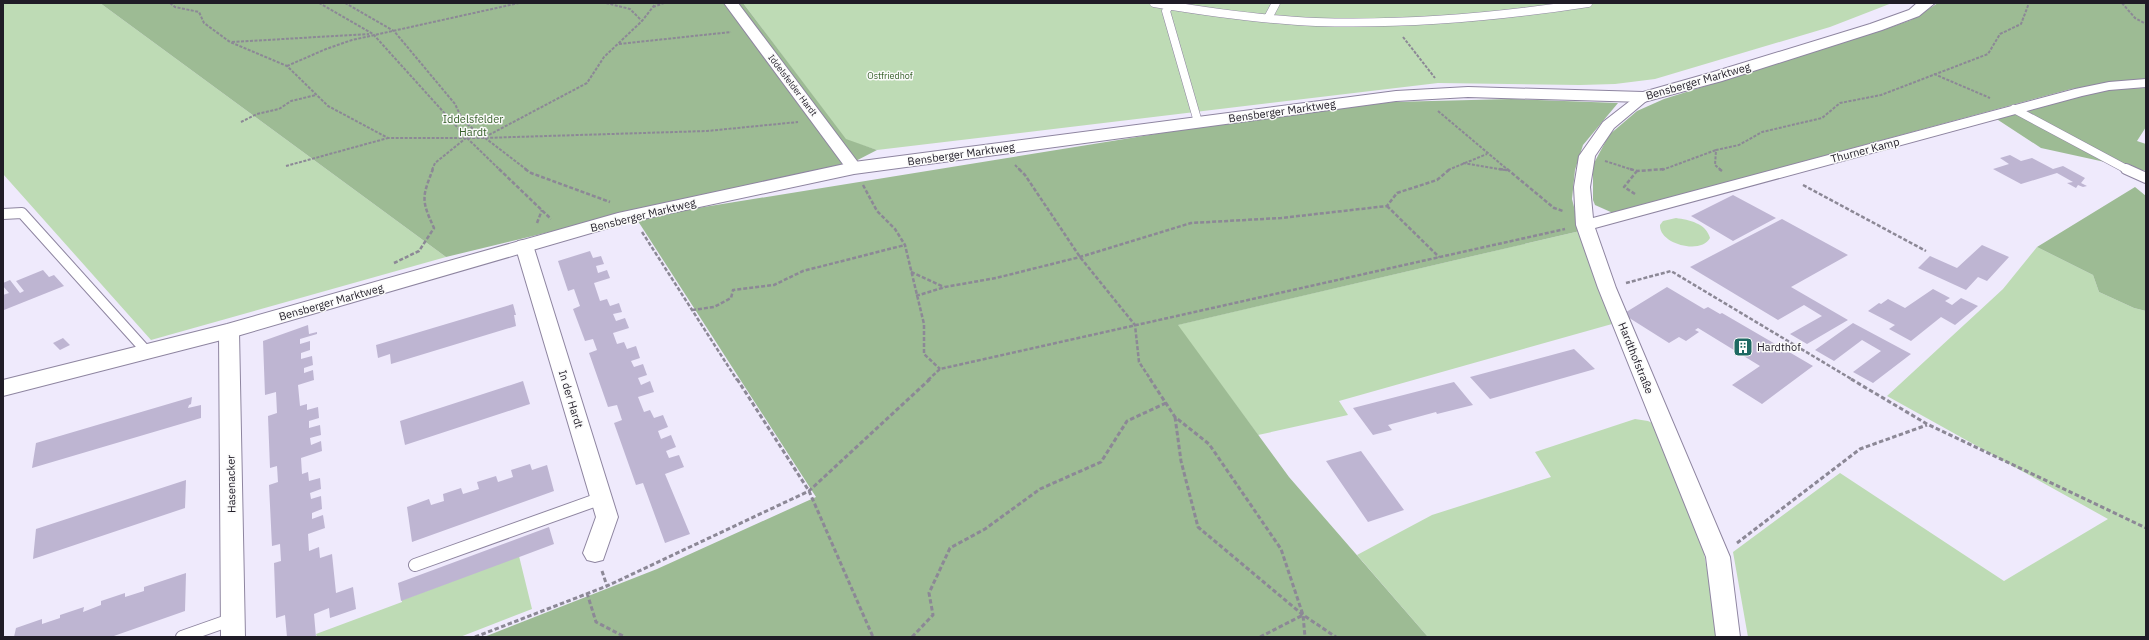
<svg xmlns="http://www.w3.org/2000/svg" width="2149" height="640" viewBox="0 0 2149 640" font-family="'IBM Plex Sans',sans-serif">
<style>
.green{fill:#bedbb5}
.forest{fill:#9dbb94}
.building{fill:#beb5d2}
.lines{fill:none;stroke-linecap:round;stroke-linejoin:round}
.service-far2-casing{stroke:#8e85a0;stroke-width:9}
.service-far1-casing{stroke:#8e85a0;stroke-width:12}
.service-casing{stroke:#8e85a0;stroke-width:14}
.minor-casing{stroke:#8e85a0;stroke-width:2}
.tertiary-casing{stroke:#8e85a0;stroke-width:2}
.path-far2{stroke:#8c8896;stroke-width:2;stroke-dasharray:3 1.5;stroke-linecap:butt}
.path-far1{stroke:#8c8896;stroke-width:2.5;stroke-dasharray:4 2;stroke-linecap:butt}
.path{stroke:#8c8896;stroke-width:3;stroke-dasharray:4.5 2.5;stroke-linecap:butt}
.service-far2{stroke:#fff;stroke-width:8}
.service-far1{stroke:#fff;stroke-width:10}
.service{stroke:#fff;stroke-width:12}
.minor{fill:#fff;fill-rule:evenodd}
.tertiary{fill:#fff;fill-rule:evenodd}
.labels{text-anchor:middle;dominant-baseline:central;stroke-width:3;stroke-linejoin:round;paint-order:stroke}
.far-park-label{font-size:9px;fill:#37602a;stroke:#fafafa}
.far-street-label{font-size:9px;fill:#201c27;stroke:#fafafa}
.street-label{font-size:11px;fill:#201c27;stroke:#fafafa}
.park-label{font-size:11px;fill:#37602a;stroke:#fafafa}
.poi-label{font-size:11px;fill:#201c27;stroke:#fafafa;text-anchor:start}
</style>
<rect width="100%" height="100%" fill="#efeafc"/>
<path class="green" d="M 3,3 L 100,3 L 446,257 L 151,340 L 3,174 Z
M 743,3 L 1892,3 L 1830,27 L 1655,79 L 1615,84 L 1580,85 L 1438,83 L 877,150 L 846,140 Z
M 1676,218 C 1689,220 1706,223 1710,238 C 1701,255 1659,244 1660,225 L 1663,221 Z
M 1580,231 L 1612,324 L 1339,401 L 1348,415 L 1258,435 L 1177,325 Z
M 2037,247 L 2093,275 L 2099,292 L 2134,308 L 2146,311 L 2146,637 L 1748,637 L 1733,552 L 1840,473 L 2004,581 L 2108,519 L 1887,396 L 2003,289 Z
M 1635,419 L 1648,421 L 1656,425 L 1702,542 L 1719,637 L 1428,637 L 1357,555 L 1432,515 L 1551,477 L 1535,452 Z
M 519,556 L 532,609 L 460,637 L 317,637 L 316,634 L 402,602 L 402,600 Z"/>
<path class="forest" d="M 100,3 L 743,3 L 846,139 L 877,150 L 846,166 L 632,212 L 446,257 Z
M 1938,3 L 2146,3 L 2146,80 L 2123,81 L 2071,89 L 1613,213 L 1595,205 L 1593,200 L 1593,165 L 1609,135 L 1637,111 L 1664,99 L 1883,30 L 1911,20 Z
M 2146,88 L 2146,127 L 2137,141 L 2146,144 L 2146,171 L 2041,148 L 1992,116 L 2109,89 Z
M 1511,99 L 1618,103 L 1583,145 L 1575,170 L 1572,199 L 1580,231 L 1178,325 L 1289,477 L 1428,637 L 484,637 L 657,569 L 816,497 L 636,218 L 1199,127 L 1392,102 Z
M 2135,187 L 2146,196 L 2146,311 L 2134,308 L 2099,292 L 2093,275 L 2037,247 Z"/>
<path class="building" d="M 2010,155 L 2021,161 L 2032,158 L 2053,169 L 2063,166 L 2085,178 L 2081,183 L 2087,186 L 2083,187 L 2078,185 L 2076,188 L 2067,183 L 2073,182 L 2057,173 L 2021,184 L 1993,169 L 2009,164 L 2000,158 Z
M 1733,195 L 1776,218 L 1733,241 L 1691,216 Z
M 1782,219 L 1848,255 L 1791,287 L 1848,320 L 1807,344 L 1790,334 L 1822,316 L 1804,305 L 1778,320 L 1690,267 Z
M 1982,245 L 2009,257 L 1987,281 L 1978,277 L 1966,290 L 1918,268 L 1930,256 L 1957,268 Z
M 590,251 L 593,258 L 601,256 L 604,264 L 596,266 L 598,273 L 607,270 L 610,278 L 594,283 L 600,301 L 607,299 L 610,306 L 619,303 L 622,312 L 613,314 L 616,321 L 625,318 L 629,328 L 613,333 L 617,344 L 624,342 L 627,349 L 636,346 L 640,358 L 631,361 L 634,367 L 643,364 L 647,375 L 638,378 L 641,385 L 650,381 L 654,392 L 638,397 L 644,412 L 650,410 L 654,418 L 663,415 L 668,427 L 658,431 L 661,439 L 671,435 L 676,447 L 666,451 L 669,458 L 679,455 L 684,467 L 665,474 L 690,534 L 665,543 L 643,483 L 636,485 L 614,423 L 622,420 L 617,405 L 608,407 L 589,353 L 597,350 L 593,339 L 585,341 L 573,309 L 580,306 L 574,289 L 568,291 L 558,261 Z
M 43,270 L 49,277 L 54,275 L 64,286 L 4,310 L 3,295 L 9,293 L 3,286 L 3,283 L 10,280 L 20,293 L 24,291 L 16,281 Z
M 1667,287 L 1704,309 L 1708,307 L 1720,314 L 1722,313 L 1813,366 L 1762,404 L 1732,385 L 1760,366 L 1698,328 L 1695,330 L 1699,332 L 1686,341 L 1679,337 L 1669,343 L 1623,314 Z
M 1933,289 L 1950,298 L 1945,301 L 1952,305 L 1961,298 L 1978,306 L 1955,325 L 1941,317 L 1911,341 L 1889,329 L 1895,325 L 1868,311 L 1879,303 L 1881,304 L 1888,299 L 1905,308 Z
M 513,304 L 516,315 L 514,315 L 516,326 L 391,364 L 390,354 L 378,358 L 376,345 Z
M 1853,323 L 1911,354 L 1873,383 L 1853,372 L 1881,351 L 1862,340 L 1834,361 L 1815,350 Z
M 308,325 L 309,334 L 317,332 L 317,334 L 300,339 L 300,344 L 310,341 L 310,350 L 301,353 L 301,359 L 312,356 L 313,365 L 304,368 L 304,373 L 313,370 L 314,380 L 298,385 L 300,406 L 307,404 L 307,410 L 318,407 L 319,418 L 309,421 L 309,428 L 320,425 L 321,435 L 310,438 L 311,445 L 321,441 L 322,451 L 301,458 L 302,474 L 308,472 L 309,481 L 320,478 L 321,489 L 310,493 L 311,499 L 321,496 L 322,509 L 312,513 L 312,519 L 323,515 L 325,528 L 308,534 L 309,551 L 319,547 L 320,558 L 332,554 L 336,593 L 353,587 L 356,609 L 330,618 L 329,608 L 314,614 L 316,637 L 287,637 L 285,615 L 276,618 L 274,563 L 281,561 L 280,544 L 272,546 L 269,485 L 278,482 L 277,466 L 270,468 L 268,416 L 277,413 L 276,392 L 265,395 L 263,341 Z
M 63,338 L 70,345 L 60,350 L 53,343 Z
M 1574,349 L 1595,369 L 1490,399 L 1470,377 Z
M 523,381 L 530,404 L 405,445 L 400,421 Z
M 1454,382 L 1473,405 L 1437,414 L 1436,412 L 1388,425 L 1392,430 L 1373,435 L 1353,408 Z
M 192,397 L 191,404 L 189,405 L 188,408 L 201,405 L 201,418 L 32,468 L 36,443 Z
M 1361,451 L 1404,510 L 1368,522 L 1326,461 Z
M 530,464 L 532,470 L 547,465 L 554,491 L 412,542 L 407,507 L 429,499 L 431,505 L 444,501 L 443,494 L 461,488 L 463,494 L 479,489 L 477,482 L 496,476 L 498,482 L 513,477 L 511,470 Z
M 186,480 L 185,508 L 33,559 L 36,529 Z
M 549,527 L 554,544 L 401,601 L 398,583 Z
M 186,573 L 185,611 L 111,637 L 14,637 L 16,628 L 42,619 L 42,624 L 60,618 L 60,615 L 84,607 L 83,612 L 101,605 L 101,601 L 125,593 L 125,597 L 144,591 L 144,587 Z"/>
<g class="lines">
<defs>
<path id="service-far2" d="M 1154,3 C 1208,12 1262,20 1316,22 C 1408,25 1498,17 1588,3
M 1169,6 L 1166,11 L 1198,122
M 1268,18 L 1276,3
M 2014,109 L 2128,170"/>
<path id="service-far1" d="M 2126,169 L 2146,178
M 3,214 L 22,213 L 148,353"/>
<path id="service" d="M 415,565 L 602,498
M 182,637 L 233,619"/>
<path id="minor" d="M 724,3 L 738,3 L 860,165 L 862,168 L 860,171 L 848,171 Z
M 2146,79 L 2146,87 L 2109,90 L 2082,96 L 1595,228 L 1616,288 L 1730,557 L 1740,637 L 1716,637 L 1706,557 L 1598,288 L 1576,225 L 1574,187 L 1579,156 L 1603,122 L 1639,94 L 1649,94 L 1651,97 L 1614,128 L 1595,156 L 1590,187 L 1593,218 L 2075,89 L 2109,82 Z
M 524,240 L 530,241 L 533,245 L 618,517 L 603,560 L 595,562 L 587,560 L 583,553 L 596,517 L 515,245 L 518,241 Z
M 229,325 L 236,326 L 239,331 L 245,637 L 221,637 L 219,331 L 222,326 Z"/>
<path id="tertiary" d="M 1917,3 L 1935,3 L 1919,16 L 1882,30 L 1722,81 L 1644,102 L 1468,97 L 1396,101 L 854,174 L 629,222 L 237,336 L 3,396 L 3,380 L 227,324 L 618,213 L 854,162 L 1396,91 L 1468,87 L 1643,92 L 1710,73 L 1870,24 L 1909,10 Z"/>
</defs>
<use href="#service-far2" class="service-far2-casing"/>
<use href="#service-far1" class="service-far1-casing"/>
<use href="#service" class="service-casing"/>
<use href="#minor" class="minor-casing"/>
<use href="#tertiary" class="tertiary-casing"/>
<path class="path-far2" d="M 170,3 L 175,7 L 199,12 L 204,23 L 230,42 L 287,66 L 328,106 L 388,138 L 483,138 L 707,131 L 798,122
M 319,3 L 373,34 L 467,138 L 500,170
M 345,3 L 394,31 L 455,104 L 463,121 L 527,170
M 606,3 L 630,9 L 642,21
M 2122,3 L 2135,18 L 2146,24
M 653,7 L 664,3
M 1403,37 L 1435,78
M 232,42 L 369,34
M 619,44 L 731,32
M 287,66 L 326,49 L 352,40 L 519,3
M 1934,74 L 1990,98
M 1438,111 L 1508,170
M 241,122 L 257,114 L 279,109 L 291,101 L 316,95
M 485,137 L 587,83 L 604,57 L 642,21 L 656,3
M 1605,161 L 1633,170
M 1463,163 L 1505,170
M 1015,165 L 1020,170
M 286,166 L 388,138
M 432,170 L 435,163 L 466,138
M 1448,170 L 1487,154
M 1662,170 L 1716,150
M 1721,170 L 1715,165 L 1716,150 L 1739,145 L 1762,132 L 1822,118 L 1840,103 L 1881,95 L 1988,54 L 2000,34 L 2021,24 L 2029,3"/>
<path class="path-far1" d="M 499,169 L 551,219
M 525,169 L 531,173 L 610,202
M 1019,169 L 1025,175 L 1080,257 L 1135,325 L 1139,362 L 1151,380
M 1499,169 L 1507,170
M 1507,169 L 1554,208 L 1563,211
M 1630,169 L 1637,171 L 1665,169
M 1719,169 L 1722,171
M 863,185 L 877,211 L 895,229 L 905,245 L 924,324 L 924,354 L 940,369
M 1803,185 L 1926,251
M 1635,194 L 1624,187 L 1637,171
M 1387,206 L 1439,257
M 537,223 L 542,210
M 642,232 L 737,380
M 394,263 L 419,251 L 434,228 C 421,200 422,197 433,169
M 911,272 L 944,287
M 1626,283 L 1671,271 L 1853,380
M 916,296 L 945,287 L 996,278 L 1080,257 L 1191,223 L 1281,218 L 1387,206 L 1397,193 L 1437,180 L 1450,169
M 692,310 L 714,307 L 731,298 L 733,290 L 774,285 L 803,271 L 905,245
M 928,380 L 940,369 L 1565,229"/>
<path class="path" d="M 737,379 L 809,491 L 873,637
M 1150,379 L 1175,417 L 1209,444 L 1281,549 L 1303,615 L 1305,637
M 1851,379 L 1927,424 L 2146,528
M 1175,417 L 1181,461 L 1198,527 L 1303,615 L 1336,637
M 1737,543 L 1860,449 L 1927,425
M 602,571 L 607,586
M 587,593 L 596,622 L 625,637
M 475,637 L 607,586 L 809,491 L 930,379
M 912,637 L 933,615 L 929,593 L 950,548 L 985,529 L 1040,489 L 1101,462 L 1127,421 L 1166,403
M 1260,637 L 1303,615"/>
<use href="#service-far2" class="service-far2"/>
<use href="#service-far1" class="service-far1"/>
<use href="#service" class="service"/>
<use href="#minor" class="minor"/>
<use href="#tertiary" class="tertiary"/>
</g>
<defs>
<symbol id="building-square" viewBox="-11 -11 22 22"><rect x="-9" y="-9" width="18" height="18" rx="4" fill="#1e6963" stroke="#fafafa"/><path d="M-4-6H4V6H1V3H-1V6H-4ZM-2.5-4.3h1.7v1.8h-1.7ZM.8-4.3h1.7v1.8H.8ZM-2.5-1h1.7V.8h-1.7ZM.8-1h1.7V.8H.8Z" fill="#fff"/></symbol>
</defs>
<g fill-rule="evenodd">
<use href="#building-square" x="1732" y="336" width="22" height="22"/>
</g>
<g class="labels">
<g class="far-park-label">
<text x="890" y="75">Ostfriedhof</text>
</g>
<g class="far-street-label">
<text transform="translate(793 85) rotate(53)">Iddelsfelder Hardt</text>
</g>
<g class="street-label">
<text transform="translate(1698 81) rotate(-16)">Bensberger Marktweg</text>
<text transform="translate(1282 111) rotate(-8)">Bensberger Marktweg</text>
<text transform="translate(1865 150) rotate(-15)">Thurner Kamp</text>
<text transform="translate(961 154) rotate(-8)">Bensberger Marktweg</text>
<text transform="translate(643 215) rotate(-14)">Bensberger Marktweg</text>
<text transform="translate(331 302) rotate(-16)">Bensberger Marktweg</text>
<text transform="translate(1636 358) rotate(68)">Hardthofstraße</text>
<text transform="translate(571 399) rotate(73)">In der Hardt</text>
<text transform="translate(231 484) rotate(-91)">Hasenacker</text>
</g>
<g class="park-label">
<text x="473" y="119">Iddelsfelder<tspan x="473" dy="13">Hardt</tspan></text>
</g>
<g class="poi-label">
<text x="1757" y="347">Hardthof</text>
</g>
</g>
<rect width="2149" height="640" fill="none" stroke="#201c27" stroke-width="8"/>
</svg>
